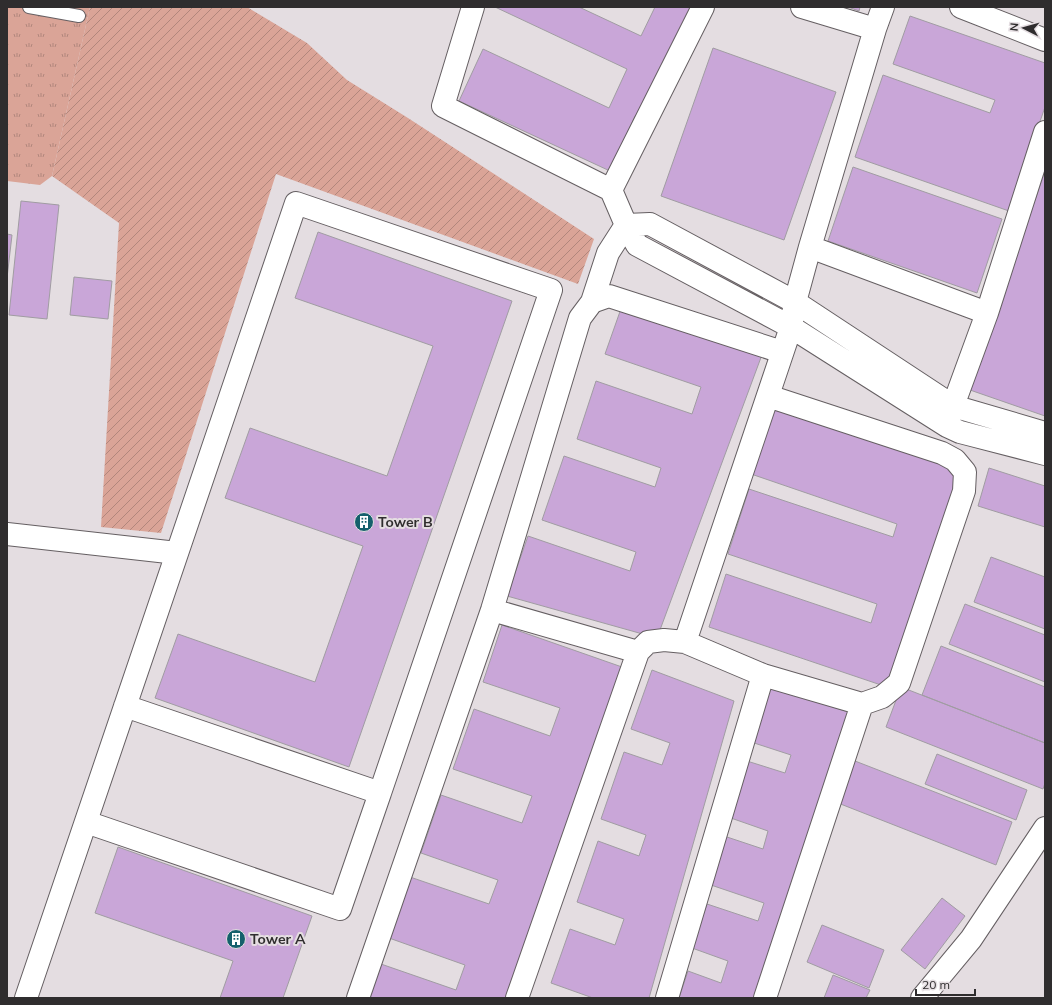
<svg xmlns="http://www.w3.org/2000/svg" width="1052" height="1005" viewBox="0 0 1052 1005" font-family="Mulish,sans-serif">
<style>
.grass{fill:url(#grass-tufts)}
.garden{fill:url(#garden-furrows)}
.building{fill:#c9a6d8;stroke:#a09ca2}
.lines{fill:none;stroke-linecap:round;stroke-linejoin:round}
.service-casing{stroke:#655f62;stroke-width:14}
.minor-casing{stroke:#655f62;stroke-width:24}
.tertiary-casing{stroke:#655f62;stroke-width:24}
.service{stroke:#fff;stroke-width:12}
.minor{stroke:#fff;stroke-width:22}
.tertiary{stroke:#fff;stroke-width:22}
.labels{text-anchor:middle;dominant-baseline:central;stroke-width:4;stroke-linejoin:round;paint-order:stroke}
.poi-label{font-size:14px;font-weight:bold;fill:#2f2d2e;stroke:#e4dde1;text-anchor:start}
</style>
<defs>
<pattern id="grass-tufts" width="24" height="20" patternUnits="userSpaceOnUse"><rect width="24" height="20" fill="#daa497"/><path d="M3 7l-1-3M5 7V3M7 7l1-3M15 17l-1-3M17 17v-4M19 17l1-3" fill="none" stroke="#b1867c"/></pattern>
<pattern id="garden-furrows" width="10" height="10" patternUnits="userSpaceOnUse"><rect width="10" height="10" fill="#daa497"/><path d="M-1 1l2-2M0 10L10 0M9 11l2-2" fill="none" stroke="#b1867c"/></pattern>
</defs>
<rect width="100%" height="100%" fill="#e4dde1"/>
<path class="grass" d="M 7,7 L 90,7 L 52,176 L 40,185 L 7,181 Z"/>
<path class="garden" d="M 90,7 L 247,7 L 307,43 L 347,80 L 408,118 L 594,239 L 578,284 L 276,174 L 161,533 L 101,527 L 119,223 L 52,176 Z"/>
<path class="building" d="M 495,7 L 579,7 L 641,36 L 655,7 L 696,7 L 644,121 L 635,116 L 610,171 L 459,101 L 483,49 L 609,108 L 627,69 Z
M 848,7 L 860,7 L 859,11 Z
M 910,16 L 1045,63 L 1045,107 L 1009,211 L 855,157 L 883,75 L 990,113 L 995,100 L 893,64 Z
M 713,48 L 836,92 L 784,240 L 661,196 Z
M 853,167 L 1002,219 L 977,293 L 828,241 Z
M 1045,171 L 1045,416 L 970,390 Z
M 21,201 L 59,205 L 47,319 L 9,315 Z
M 318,232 L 512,301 L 349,767 L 155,698 L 178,634 L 315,682 L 363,546 L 225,498 L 250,428 L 387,476 L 433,346 L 295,298 Z
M 7,234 L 12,235 L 7,278 Z
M 74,277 L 112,281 L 108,319 L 70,315 Z
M 623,303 L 763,352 L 657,638 L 507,596 L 528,536 L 630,571 L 636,552 L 542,520 L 564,456 L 655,487 L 661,468 L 577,439 L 596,381 L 692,414 L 701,387 L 605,354 Z
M 774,407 L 960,469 L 887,687 L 709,627 L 726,574 L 871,623 L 877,604 L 728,554 L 749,489 L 893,537 L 897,524 L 751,474 Z
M 989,468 L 1045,486 L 1045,527 L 978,506 Z
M 991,557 L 1045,577 L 1045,629 L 974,602 Z
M 965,604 L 1045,635 L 1045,682 L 949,644 Z
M 502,625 L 622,667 L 508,998 L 366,998 L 378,963 L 456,990 L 465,965 L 389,938 L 410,877 L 489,904 L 498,880 L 421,853 L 441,795 L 522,823 L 532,796 L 453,769 L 474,709 L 550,736 L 560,708 L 483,682 Z
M 941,646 L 1045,687 L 1045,743 L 922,695 Z
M 652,670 L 734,701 L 649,998 L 593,998 L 551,983 L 570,929 L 615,945 L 624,919 L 577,902 L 598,841 L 639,856 L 646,835 L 601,819 L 624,752 L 662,765 L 670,743 L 631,729 Z
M 766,685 L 851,713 L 756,998 L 679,998 L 688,971 L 721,983 L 728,961 L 692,948 L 707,904 L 758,921 L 764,903 L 708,884 L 724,836 L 763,849 L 768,831 L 728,817 L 747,761 L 785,773 L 791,755 L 748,741 Z
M 901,687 L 1045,743 L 1045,783 L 1043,789 L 886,727 Z
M 937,754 L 1027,790 L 1016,820 L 925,784 Z
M 855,761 L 1012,822 L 996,865 L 838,803 Z
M 118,847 L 312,916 L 283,998 L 220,998 L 233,961 L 95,913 Z
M 942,898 L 965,916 L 925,969 L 901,950 Z
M 822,925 L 884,950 L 869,988 L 807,962 Z
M 833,975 L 870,990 L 866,998 L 824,998 Z"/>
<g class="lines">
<defs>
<path id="service" d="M 29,7 L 79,16"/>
<path id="minor" d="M 473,7 L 443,106 L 611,190 L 626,225 L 637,245 L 791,327 L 947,426 L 960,432 L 1045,454
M 802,7 L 875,29 L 883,7
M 961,7 L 1045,40
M 611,190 L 703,7
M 626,225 L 650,224 L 795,302 L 953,406 L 1045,433
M 810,247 L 987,313 L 1045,132
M 592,302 L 608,253 L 626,225
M 949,419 L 953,406 L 987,313
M 7,534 L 177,553
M 492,610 L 638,652
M 685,642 L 791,327 L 795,302 L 810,247 L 875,29
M 86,822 L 340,909 L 380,793
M 26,998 L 296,203 L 551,290 L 380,793 L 125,706
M 358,998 L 492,610 L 580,318 L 592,302 L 609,296 L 782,352
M 517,998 L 638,652 L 648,642 L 664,640 L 685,642 L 763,675 L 862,704 L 882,697 L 899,683 L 964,491 L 965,472 L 955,460 L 942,453 L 768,396
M 667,998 L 763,675
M 765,998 L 862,704"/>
<path id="tertiary" d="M 922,998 L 971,939 L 1045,828"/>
</defs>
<use href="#service" class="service-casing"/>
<use href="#minor" class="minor-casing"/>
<use href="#tertiary" class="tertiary-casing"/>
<use href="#service" class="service"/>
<use href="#minor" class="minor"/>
<use href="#tertiary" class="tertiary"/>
</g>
<defs>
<symbol id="building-disc" viewBox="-11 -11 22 22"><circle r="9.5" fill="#14606c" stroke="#e4dde1"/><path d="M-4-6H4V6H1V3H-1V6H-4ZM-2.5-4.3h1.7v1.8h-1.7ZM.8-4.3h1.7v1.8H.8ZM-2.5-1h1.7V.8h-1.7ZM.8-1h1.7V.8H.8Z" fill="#fff"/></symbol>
</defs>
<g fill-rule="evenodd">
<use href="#building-disc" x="353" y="511" width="22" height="22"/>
<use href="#building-disc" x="225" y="928" width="22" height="22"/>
</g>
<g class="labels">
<g class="poi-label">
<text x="378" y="522">Tower B</text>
<text x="250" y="939">Tower A</text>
</g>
</g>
<rect width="1052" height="1005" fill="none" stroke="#2f2d2e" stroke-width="16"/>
<g transform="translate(1024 28) rotate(276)" stroke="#e4dde1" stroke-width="3" paint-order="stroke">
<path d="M0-3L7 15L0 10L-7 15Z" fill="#2f2d2e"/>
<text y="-6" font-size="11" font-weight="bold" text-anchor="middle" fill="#2f2d2e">N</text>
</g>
<path d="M916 989v6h59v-6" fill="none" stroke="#2f2d2e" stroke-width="2"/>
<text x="922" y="989" font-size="12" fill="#2f2d2e" stroke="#e4dde1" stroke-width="3" paint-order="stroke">20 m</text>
</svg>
